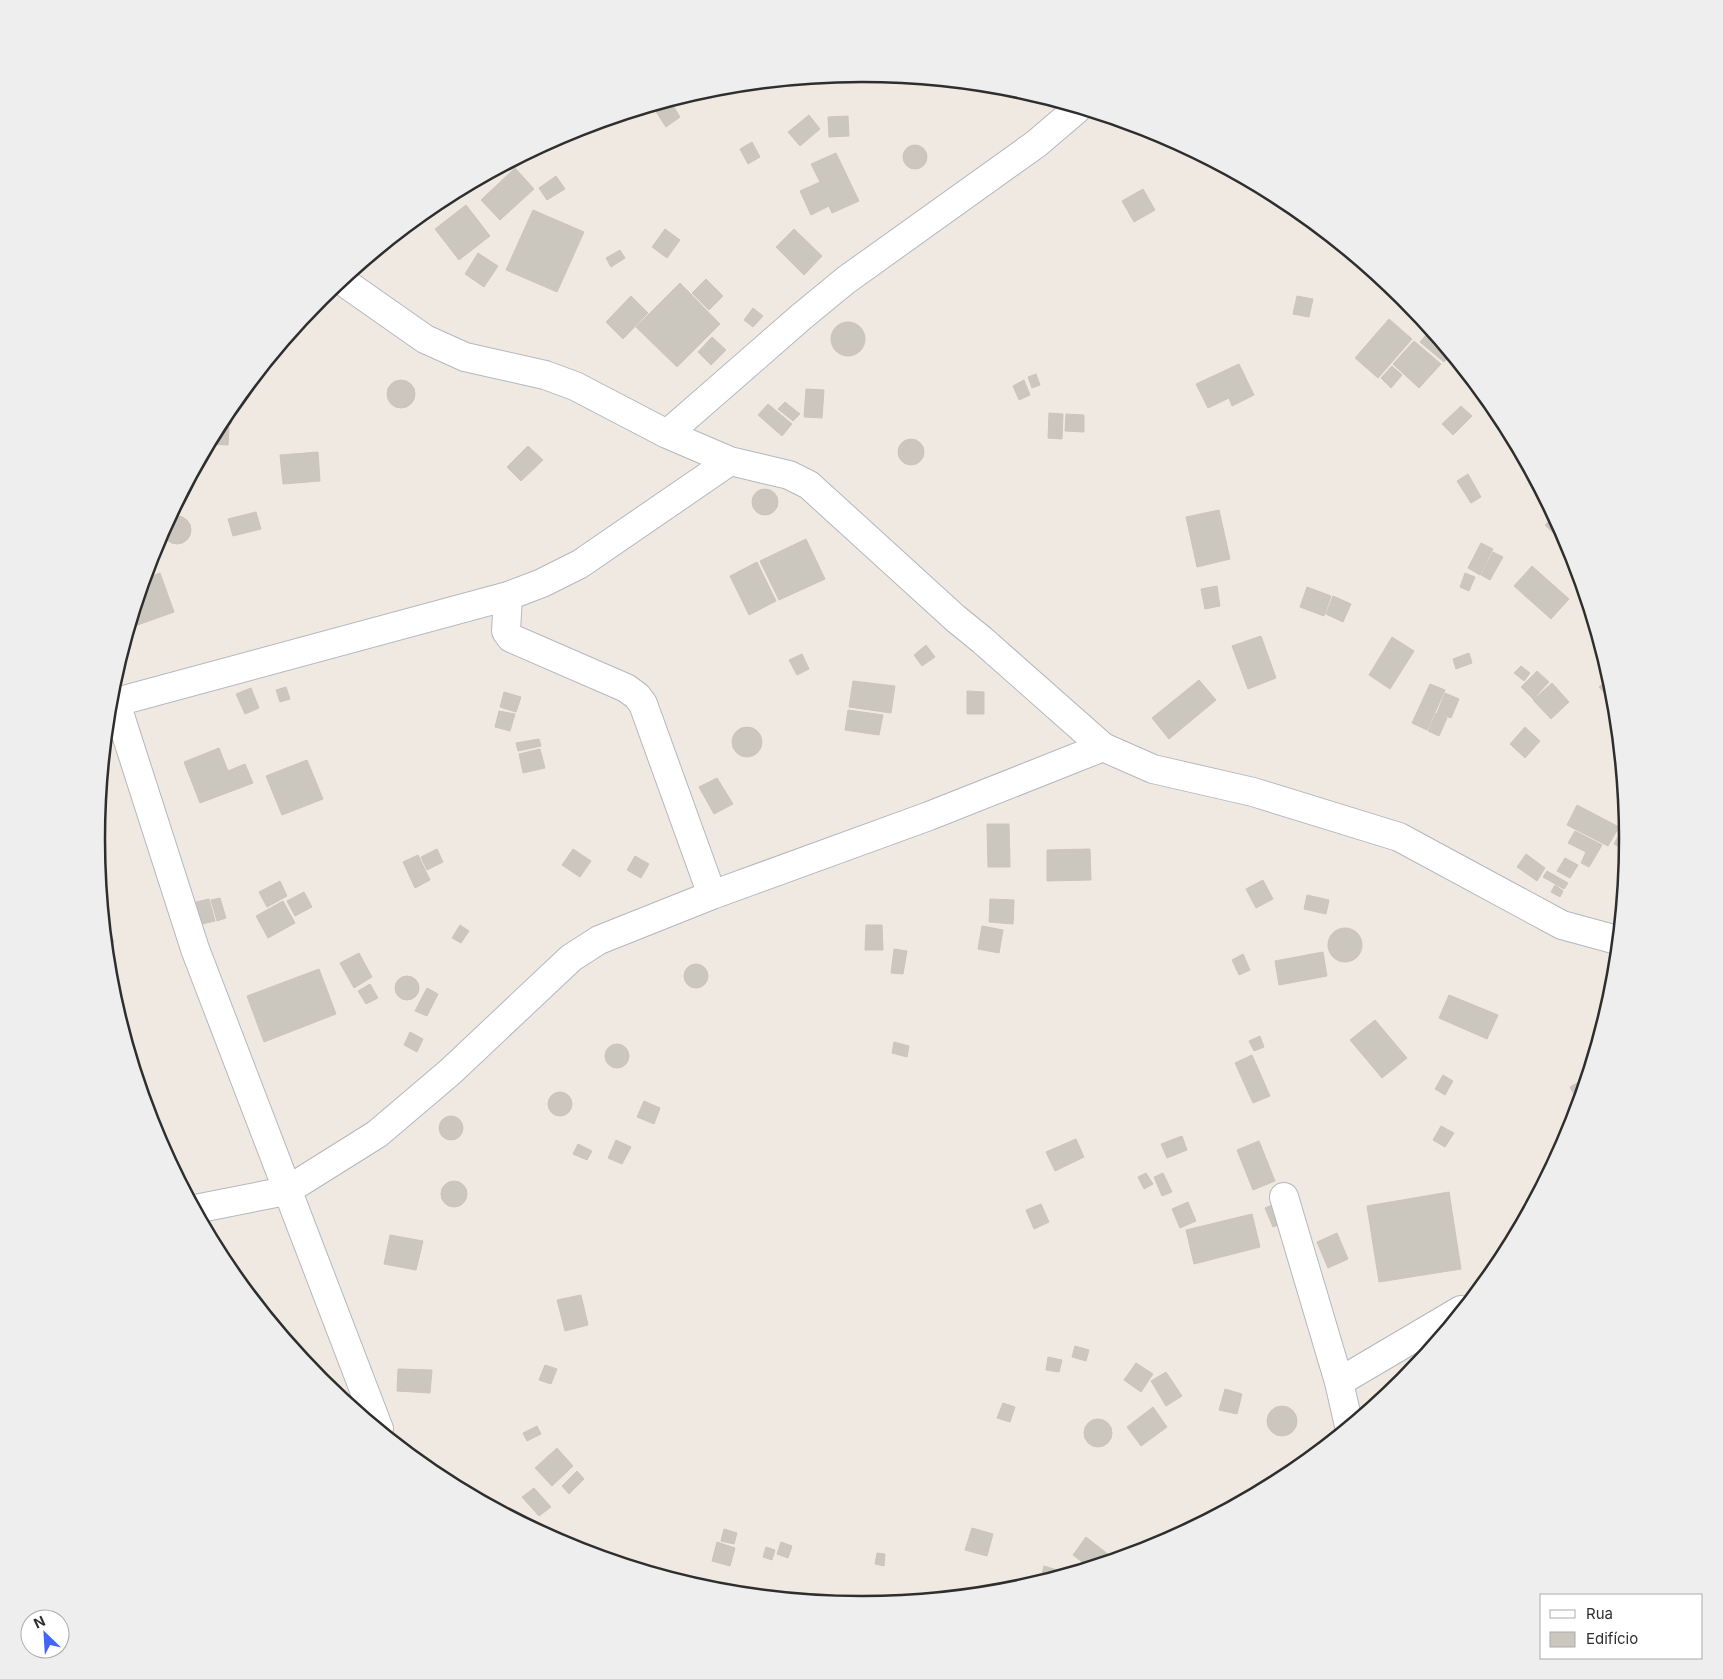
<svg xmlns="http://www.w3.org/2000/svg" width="1723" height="1679" viewBox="0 0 1723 1679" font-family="Inter,sans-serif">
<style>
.building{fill:#cbc7bf;stroke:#cbc5ba}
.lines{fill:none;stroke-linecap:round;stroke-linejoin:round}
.minor-casing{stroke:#b4b7c1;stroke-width:30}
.minor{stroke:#fff;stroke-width:28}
.rim{fill:none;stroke:#2e2e2e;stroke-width:2.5}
</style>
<rect width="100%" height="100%" fill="#efe9e1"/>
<path class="building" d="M 670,101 L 680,117 L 666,127 L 653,107 Z
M 809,115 L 820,129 L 800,146 L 788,132 Z
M 848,116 L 849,136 L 829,137 L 828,117 Z
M 752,142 L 760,157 L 748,164 L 740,149 Z
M903 157a12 12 0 1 1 24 0a12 12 0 1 1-24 0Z
M 836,153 L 859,201 L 832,213 L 829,206 L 811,215 L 800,191 L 820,182 L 811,164 Z
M 515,168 L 534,189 L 500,220 L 481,200 Z
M 556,176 L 565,189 L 547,200 L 539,188 Z
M 1143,189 L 1155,210 L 1134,222 L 1122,201 Z
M 466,205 L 490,236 L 459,260 L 435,229 Z
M 533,210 L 584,232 L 557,292 L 506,270 Z
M 421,215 L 424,220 L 393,239 L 393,238 Z
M 665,229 L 680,240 L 667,258 L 652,247 Z
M 794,229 L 822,256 L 804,275 L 776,247 Z
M 620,250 L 625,258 L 611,267 L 606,258 Z
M 478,253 L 498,266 L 484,287 L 465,274 Z
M 706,279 L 723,296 L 709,310 L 692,293 Z
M 680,283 L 720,324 L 677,367 L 636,327 Z
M 631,296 L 648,313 L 623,339 L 606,322 Z
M 1297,296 L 1313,299 L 1309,317 L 1293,314 Z
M 753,308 L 763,316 L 753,327 L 744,320 Z
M 1389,319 L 1412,339 L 1378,378 L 1355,358 Z
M831 339a17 17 0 1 1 34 0a17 17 0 1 1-34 0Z
M 1426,335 L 1450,355 L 1444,362 L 1420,342 Z
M 712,337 L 726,350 L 711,365 L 698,352 Z
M 1414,341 L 1441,364 L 1419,388 L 1393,364 Z
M 1239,364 L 1254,395 L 1232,406 L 1229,398 L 1208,408 L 1196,384 Z
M 1392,366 L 1402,375 L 1391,388 L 1381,378 Z
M 1036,374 L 1040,385 L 1032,388 L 1028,377 Z
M387 394a14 14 0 1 1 28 0a14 14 0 1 1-28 0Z
M 1024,380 L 1030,395 L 1019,400 L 1013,386 Z
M 806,389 L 824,390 L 822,418 L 804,417 Z
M 785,402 L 800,414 L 793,421 L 778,409 Z
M 768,404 L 792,424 L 782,436 L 758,415 Z
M 1461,406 L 1472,416 L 1453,435 L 1442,424 Z
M 231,407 L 231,424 L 220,424 L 225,414 Z
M 1049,413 L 1063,414 L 1062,439 L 1048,438 Z
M 1066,414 L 1084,415 L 1084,432 L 1065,431 Z
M 218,427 L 229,427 L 228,445 L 210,444 Z
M898 452a13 13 0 1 1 26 0a13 13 0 1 1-26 0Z
M 528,446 L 543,460 L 521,481 L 507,467 Z
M 318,452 L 320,481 L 283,484 L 280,455 Z
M 1468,474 L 1481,497 L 1471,503 L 1457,481 Z
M752 502a13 13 0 1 1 26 0a13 13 0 1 1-26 0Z
M 1219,510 L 1230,559 L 1197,567 L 1186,517 Z
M 256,512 L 261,529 L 233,536 L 228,519 Z
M163 530a14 14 0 1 1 28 0a14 14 0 1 1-28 0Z
M 1553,517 L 1568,545 L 1567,546 L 1545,525 Z
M 806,539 L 825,579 L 779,600 L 760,561 Z
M 1481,543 L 1493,549 L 1480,575 L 1468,568 Z
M 1493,552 L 1503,557 L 1490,580 L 1481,575 Z
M 757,562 L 776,601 L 749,615 L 730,576 Z
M 1532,566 L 1569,599 L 1551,619 L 1514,586 Z
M 160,573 L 174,612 L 129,628 L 144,579 Z
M 1465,573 L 1475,577 L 1469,591 L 1460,587 Z
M 1217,586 L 1220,606 L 1205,609 L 1201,589 Z
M 1307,587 L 1331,596 L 1324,616 L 1300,607 Z
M 1333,596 L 1351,604 L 1343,622 L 1326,614 Z
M 1261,636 L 1276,678 L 1248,689 L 1232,646 Z
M 1392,637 L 1414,651 L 1390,689 L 1369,675 Z
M 926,645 L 935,657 L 922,666 L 914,655 Z
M 1469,653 L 1472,663 L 1456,669 L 1453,659 Z
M 802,654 L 809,669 L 797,675 L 789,660 Z
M 1521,666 L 1530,673 L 1524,681 L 1514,673 Z
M 1537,671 L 1549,682 L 1533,699 L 1521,687 Z
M 1609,678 L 1613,690 L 1613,699 L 1612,701 L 1599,687 Z
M 1199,680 L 1216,700 L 1169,739 L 1152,718 Z
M 853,681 L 895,686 L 891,713 L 849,707 Z
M 1552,683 L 1569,702 L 1551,719 L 1533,700 Z
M 1430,684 L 1445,690 L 1427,730 L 1412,723 Z
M 286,687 L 290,699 L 280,702 L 276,690 Z
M 251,688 L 259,708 L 245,714 L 236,694 Z
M 967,691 L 984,692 L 984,714 L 967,714 Z
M 504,692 L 521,697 L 516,712 L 500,707 Z
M 1445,693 L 1459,699 L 1451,718 L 1437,713 Z
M 848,710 L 883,715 L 879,735 L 845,730 Z
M 499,711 L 515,714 L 510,731 L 495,727 Z
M 1436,713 L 1447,718 L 1439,736 L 1428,731 Z
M 1525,727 L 1540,741 L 1525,758 L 1510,744 Z
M732 742a15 15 0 1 1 30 0a15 15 0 1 1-30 0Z
M 539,739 L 541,746 L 518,751 L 516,743 Z
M 219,748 L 228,771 L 245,764 L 253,783 L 200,803 L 184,762 Z
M 540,749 L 545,768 L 523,773 L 519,754 Z
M 307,760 L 323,799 L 282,815 L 266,776 Z
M 717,778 L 733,804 L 714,814 L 699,787 Z
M 1577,805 L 1619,827 L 1608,846 L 1567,825 Z
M 987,824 L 1009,824 L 1010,867 L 988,867 Z
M 1622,829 L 1626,831 L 1626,851 L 1614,844 Z
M 1575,831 L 1602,845 L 1589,867 L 1581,863 L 1586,852 L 1568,843 Z
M 437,849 L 443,862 L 427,870 L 421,857 Z
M 573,849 L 591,861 L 580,877 L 562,865 Z
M 1090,849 L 1091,880 L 1047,881 L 1047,850 Z
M 1526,854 L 1545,868 L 1537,881 L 1517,867 Z
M 418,855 L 430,880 L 415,888 L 403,862 Z
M 635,856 L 649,864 L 641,878 L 627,870 Z
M 1565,858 L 1578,865 L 1570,878 L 1557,871 Z
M 1547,871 L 1568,883 L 1564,889 L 1543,877 Z
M 1263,880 L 1273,899 L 1256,908 L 1246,889 Z
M 280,881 L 287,896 L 267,907 L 259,892 Z
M 1555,885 L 1563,891 L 1560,897 L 1551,892 Z
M 304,892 L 312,907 L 295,916 L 287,901 Z
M 1307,895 L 1329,900 L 1326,914 L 1304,909 Z
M 220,898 L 226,918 L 217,921 L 211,900 Z
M 209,899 L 215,921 L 202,924 L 196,902 Z
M 990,899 L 1014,900 L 1013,924 L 989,922 Z
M 283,901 L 295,923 L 268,938 L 256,916 Z
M 460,925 L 469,931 L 461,943 L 452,938 Z
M 866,925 L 882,925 L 883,950 L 865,950 Z
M 982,926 L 1003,930 L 999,953 L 978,949 Z
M1328 945a17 17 0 1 1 34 0a17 17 0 1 1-34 0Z
M 109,930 L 114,942 L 106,945 L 105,932 Z
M 894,949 L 907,951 L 903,974 L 891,973 Z
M 1323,952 L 1327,976 L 1279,985 L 1275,961 Z
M 359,953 L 372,977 L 354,988 L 340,963 Z
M 1243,954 L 1250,970 L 1239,975 L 1232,960 Z
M684 976a12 12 0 1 1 24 0a12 12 0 1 1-24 0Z
M 319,969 L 336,1014 L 264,1042 L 247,996 Z
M395 988a12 12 0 1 1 24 0a12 12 0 1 1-24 0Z
M 370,984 L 378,998 L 366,1004 L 358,991 Z
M 427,988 L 438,994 L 427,1016 L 415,1011 Z
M 1449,995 L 1498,1015 L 1487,1039 L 1439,1018 Z
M 1375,1020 L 1407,1058 L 1382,1078 L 1350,1040 Z
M 410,1032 L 423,1039 L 417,1052 L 404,1045 Z
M 1260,1036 L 1264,1047 L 1254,1051 L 1249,1041 Z
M 894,1042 L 909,1046 L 907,1057 L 892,1053 Z
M605 1056a12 12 0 1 1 24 0a12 12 0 1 1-24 0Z
M 1252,1055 L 1270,1096 L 1253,1103 L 1235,1063 Z
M 1443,1075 L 1453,1081 L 1445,1095 L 1435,1089 Z
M 1579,1082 L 1583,1088 L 1578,1102 L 1570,1087 Z
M548 1104a12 12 0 1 1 24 0a12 12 0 1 1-24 0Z
M 644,1101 L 660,1108 L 654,1124 L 637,1117 Z
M439 1128a12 12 0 1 1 24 0a12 12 0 1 1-24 0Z
M 1441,1126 L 1454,1133 L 1445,1147 L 1433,1140 Z
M 1182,1136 L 1187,1150 L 1167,1158 L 1161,1144 Z
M 1076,1139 L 1084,1157 L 1055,1171 L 1046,1152 Z
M 616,1140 L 631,1147 L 622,1164 L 608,1158 Z
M 1259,1141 L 1275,1181 L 1253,1190 L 1237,1150 Z
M 578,1144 L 592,1151 L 587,1160 L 573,1154 Z
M 1146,1173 L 1153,1184 L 1144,1189 L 1138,1177 Z
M 1163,1173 L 1172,1192 L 1162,1196 L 1154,1177 Z
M441 1194a13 13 0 1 1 26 0a13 13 0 1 1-26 0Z
M 1449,1192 L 1461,1269 L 1379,1282 L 1367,1206 Z
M 1188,1202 L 1196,1221 L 1180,1228 L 1172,1209 Z
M 1279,1202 L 1286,1222 L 1273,1227 L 1265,1208 Z
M 1041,1204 L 1049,1222 L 1034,1229 L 1026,1210 Z
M 1252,1214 L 1260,1247 L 1194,1264 L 1186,1230 Z
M 1337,1233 L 1348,1259 L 1328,1268 L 1317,1242 Z
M 390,1235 L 423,1241 L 416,1270 L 384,1264 Z
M 581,1295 L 588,1325 L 565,1331 L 557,1300 Z
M 1075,1346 L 1089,1350 L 1086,1361 L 1072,1357 Z
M 1048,1357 L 1062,1360 L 1059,1372 L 1046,1370 Z
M 1136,1363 L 1153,1374 L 1141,1392 L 1124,1380 Z
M 545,1365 L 557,1369 L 551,1384 L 539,1380 Z
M 398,1369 L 432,1370 L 430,1393 L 397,1391 Z
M 1166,1372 L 1182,1396 L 1166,1406 L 1151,1381 Z
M 1225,1389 L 1242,1394 L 1237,1414 L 1219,1410 Z
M 1003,1403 L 1015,1407 L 1010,1422 L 997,1418 Z
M1267 1421a15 15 0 1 1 30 0a15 15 0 1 1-30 0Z
M 1153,1407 L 1167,1427 L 1141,1446 L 1127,1427 Z
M1084 1433a14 14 0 1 1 28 0a14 14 0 1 1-28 0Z
M 537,1426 L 541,1434 L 527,1441 L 523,1433 Z
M 557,1448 L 573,1466 L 552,1486 L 535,1468 Z
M 577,1471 L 584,1479 L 569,1494 L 562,1486 Z
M 534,1488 L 551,1507 L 539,1516 L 522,1497 Z
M 972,1528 L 993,1534 L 987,1556 L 965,1550 Z
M 724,1529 L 737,1533 L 734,1544 L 721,1541 Z
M 1086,1537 L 1109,1555 L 1103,1563 L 1089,1567 L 1073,1555 Z
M 717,1542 L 735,1548 L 730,1566 L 712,1561 Z
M 781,1542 L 792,1546 L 788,1558 L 777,1554 Z
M 766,1547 L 775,1550 L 772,1560 L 763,1557 Z
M 877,1553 L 885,1554 L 884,1566 L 875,1564 Z
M 1044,1566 L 1057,1570 L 1055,1577 L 1040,1582 Z"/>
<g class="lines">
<defs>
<path id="minor" d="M 343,279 L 348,285 L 425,339 L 465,357 L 545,375 L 575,386 L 667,434 L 730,461 L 789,475 L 809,485 L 955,618 L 982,640 L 1103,747
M 667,434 L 801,317 L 846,280 L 1036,144 L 1077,109
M 508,596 L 506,631 L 511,638 L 626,688 L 637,696 L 643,704 L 712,895
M 116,703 L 195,949 L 379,1429
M 109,704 L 508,596 L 542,583 L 580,564 L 730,461
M 1284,1197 L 1339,1382 L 1349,1426
M 195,1209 L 286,1191 L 377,1134 L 450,1072 L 571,958 L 599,940 L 712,895 L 929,816 L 1103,747 L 1153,769 L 1253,792 L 1399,837 L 1562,925 L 1617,940
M 1339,1382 L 1461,1310"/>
</defs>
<use href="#minor" class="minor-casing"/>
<use href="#minor" class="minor"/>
</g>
<path d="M0 0H1723V1679H0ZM105 839a757 757 0 1 1 1514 0a757 757 0 1 1-1514 0Z" fill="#eee" fill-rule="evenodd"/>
<path class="rim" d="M105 839a757 757 0 1 1 1514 0a757 757 0 1 1-1514 0Z"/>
<rect x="1540" y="1594" width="162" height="65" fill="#ffffff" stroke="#ababab"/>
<rect x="1550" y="1610" width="25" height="8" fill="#ffffff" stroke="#ababab"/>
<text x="1586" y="1619" font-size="15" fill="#2e2e2e">Rua</text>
<rect x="1550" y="1632" width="25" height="15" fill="#cbc7bf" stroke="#ababab"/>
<text x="1586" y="1644" font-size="15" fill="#2e2e2e">Edifício</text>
<g transform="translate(45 1634) rotate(335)"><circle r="24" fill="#ffffff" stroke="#ababab"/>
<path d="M0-4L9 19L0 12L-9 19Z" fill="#4264fb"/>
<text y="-8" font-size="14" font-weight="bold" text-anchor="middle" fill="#2e2e2e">N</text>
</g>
</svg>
